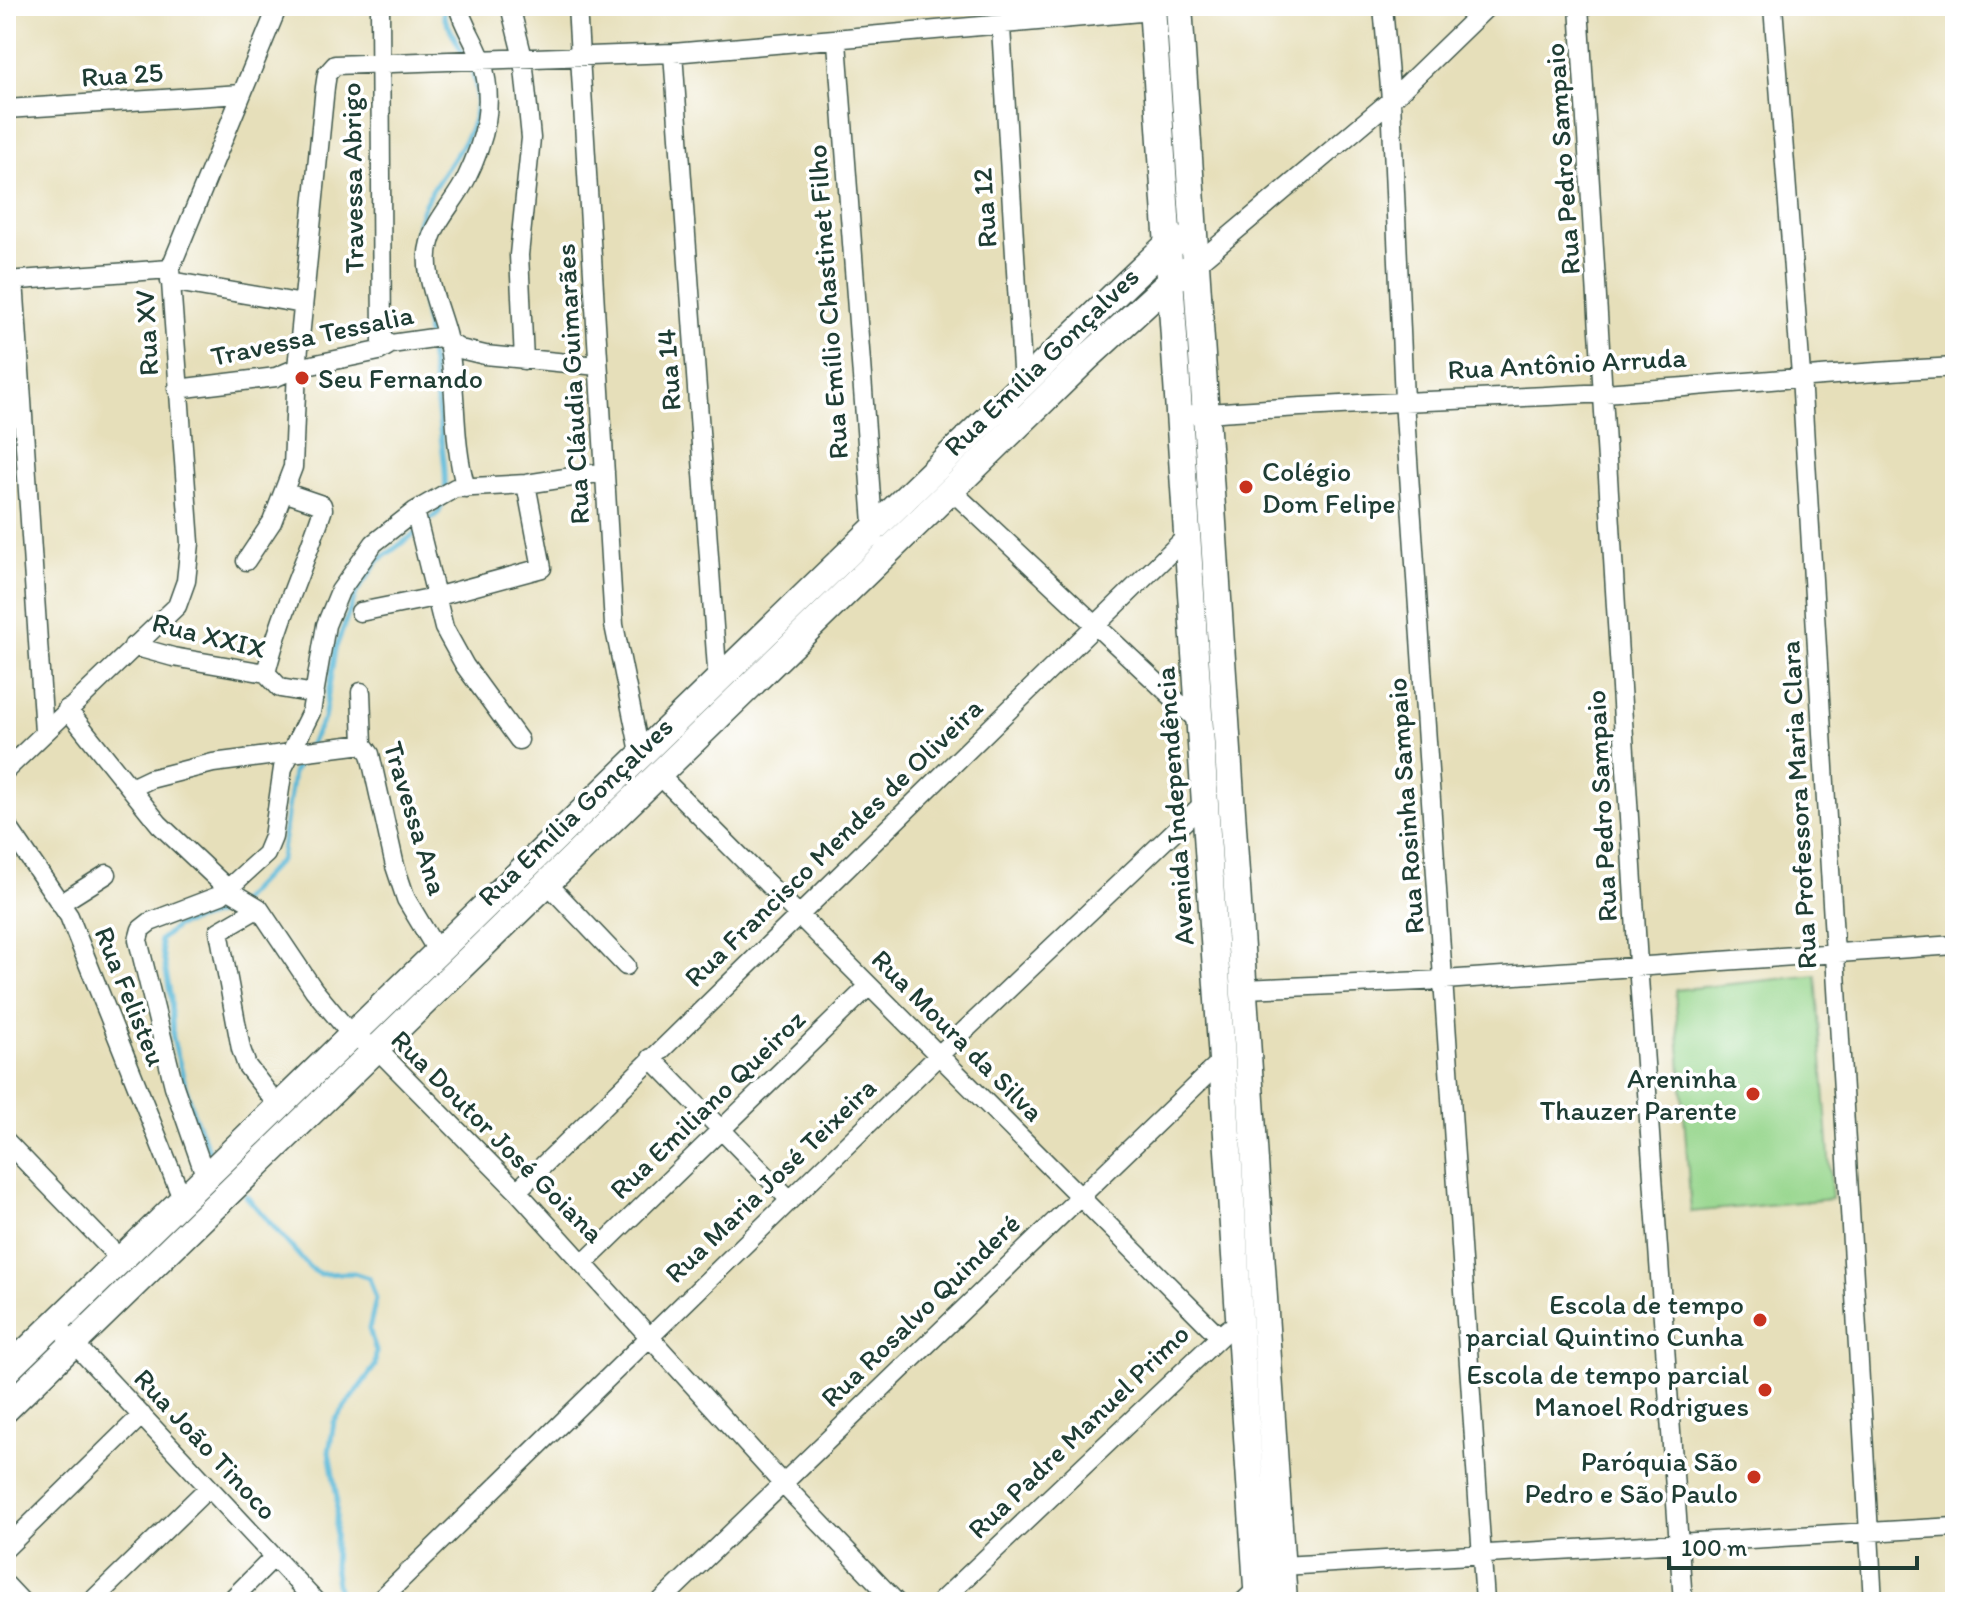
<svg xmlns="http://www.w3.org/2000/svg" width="1961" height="1608" viewBox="0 0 1961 1608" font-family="Itim,sans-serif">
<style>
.green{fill:#96d68c;stroke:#5a8a60;stroke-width:2}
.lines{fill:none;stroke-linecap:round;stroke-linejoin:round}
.stream{stroke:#59b8d7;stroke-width:5}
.street-casing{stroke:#3d5548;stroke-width:21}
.secondary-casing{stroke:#3d5548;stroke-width:29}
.street{stroke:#fff;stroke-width:18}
.secondary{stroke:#fff;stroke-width:26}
.poi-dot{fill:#c8321e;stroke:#fff;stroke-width:3}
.labels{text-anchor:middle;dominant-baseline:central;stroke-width:7;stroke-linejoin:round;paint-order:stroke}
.street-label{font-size:28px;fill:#1f3d34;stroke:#fff}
.poi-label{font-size:28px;fill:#1f3d34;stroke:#fff;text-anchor:end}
</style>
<rect width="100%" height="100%" fill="#fff"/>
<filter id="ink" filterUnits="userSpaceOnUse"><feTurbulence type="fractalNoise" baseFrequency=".0125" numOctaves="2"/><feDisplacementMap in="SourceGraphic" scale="16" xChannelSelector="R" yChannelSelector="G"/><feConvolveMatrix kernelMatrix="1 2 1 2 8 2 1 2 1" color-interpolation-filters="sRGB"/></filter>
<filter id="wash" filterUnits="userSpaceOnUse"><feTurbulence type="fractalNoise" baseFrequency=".006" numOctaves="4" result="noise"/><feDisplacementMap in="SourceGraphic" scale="32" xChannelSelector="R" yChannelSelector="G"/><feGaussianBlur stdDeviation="1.8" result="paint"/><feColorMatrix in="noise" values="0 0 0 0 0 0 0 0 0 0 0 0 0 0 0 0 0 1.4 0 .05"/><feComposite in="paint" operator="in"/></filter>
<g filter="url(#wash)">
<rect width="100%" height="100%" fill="#e6dfba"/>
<path class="green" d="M 1816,975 L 1832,1199 L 1691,1212 L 1675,990 Z"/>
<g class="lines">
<path class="stream" d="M 443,6 L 444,17 L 463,54
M 445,490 C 447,470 442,448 440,429 C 435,386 429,343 423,301 C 419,277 413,252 417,228 C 428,168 499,136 470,66
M 424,525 L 439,512 L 444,499
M 308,747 L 324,719 L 335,650 L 357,591 L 379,560 L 417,532
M 209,1150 L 193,1113 L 173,1039 L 171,998 L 160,940 L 177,926 L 233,909 L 281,859 L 293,773 L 303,756
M 246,1196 L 310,1268 L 320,1274 L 354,1273 L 369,1278 L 376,1299 L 369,1329 L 376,1351 L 375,1366 L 334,1422 L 329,1452 L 337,1498 L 334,1566 L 340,1602"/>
</g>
</g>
<g filter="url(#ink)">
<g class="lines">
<defs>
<path id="street" d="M 380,6 L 382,349
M 458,6 C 464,28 477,44 482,62 C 495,104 485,140 466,179 C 456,200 436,219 430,242 C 421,272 440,308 447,337 C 458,387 451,438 466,488
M 510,6 L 523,58 L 531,138 L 519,255 L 524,360
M 577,6 L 614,625 L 641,757
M 1383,6 L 1391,100 L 1404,400 L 1485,1602
M 1579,6 L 1638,964 L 1683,1602
M 1773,6 L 1801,375 L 1873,1602
M 1001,27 L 1023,385
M 837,42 L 874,537
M 673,53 L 718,683
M 6,109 L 241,94
M 1194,266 L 1391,100 L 1488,6
M 14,280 L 44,732
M 6,281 L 170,269
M 170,281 L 303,304
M 177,389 L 276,377 L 297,368 L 379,351 L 391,344 L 440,337 L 460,349 L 485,355 L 598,366
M 1182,415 C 1323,403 1464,401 1605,393 C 1722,385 1838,373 1955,367
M 951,490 L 1199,722
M 415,511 L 444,628 L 465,666 L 519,740
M 246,561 L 272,522 L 293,467 L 297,368 L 325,87 L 327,74 L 335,65 L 673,53 L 1152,11
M 360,612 L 435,597 L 542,568 L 526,484
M 133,646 L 173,657 L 266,673 L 280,688 L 315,694
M 266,673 C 280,616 305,564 323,509 L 322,505 L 284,492
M 361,692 L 363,744 L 370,754 L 395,866 L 406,899 L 439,954
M 67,709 L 159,824 L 229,890 L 259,908 L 314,990 L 353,1037 L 375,1047 L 517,1191 L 781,1482 L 896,1602
M 6,770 L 177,606 L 186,581 L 190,543 L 170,269 L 278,6
M 659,775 L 1218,1335
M 131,788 L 150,779 L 213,763 L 363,744
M 6,824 L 69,916 L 183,1201
M 547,883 L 626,966
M 61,903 L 107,874
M 259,908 L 219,931 L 241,1049 L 247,1066 L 279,1107
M 1245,989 L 1444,980 L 1955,945
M 651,1058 L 789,1199
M 6,1141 L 121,1260
M 206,1178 L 174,1086 L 138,940 L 141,929 L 150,922 L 221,895 L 266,854 L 273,837 L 283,768 L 311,712 L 326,625 L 340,591 L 374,543 L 415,511 L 455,488 L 526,484 L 605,472
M 517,1191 L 1189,534
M 584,1263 L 869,986
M 55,1323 L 316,1602
M 6,1548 L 142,1415
M 6,1585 L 22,1602
M 91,1602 L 207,1489
M 229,1602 L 274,1557
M 378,1602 L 940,1054 L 1205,802
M 660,1602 L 1221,1061
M 940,1602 L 1228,1329
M 1243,1602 L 1282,1566 L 1955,1527"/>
<path id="secondary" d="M 1152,6 L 1258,1602
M 1179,6 L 1284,1602
M 6,1371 L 1127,283 L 1168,244 L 1192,238
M 6,1409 L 1087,358 L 1171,281 L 1194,266"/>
</defs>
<use href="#street" class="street-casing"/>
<use href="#secondary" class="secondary-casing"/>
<use href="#street" class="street"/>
<use href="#secondary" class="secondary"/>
</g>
</g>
<g class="poi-dot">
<circle cx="302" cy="378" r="8"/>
<circle cx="1246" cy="487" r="8"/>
<circle cx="1753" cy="1094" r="8"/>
<circle cx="1760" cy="1320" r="8"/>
<circle cx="1765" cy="1390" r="8"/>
<circle cx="1754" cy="1477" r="8"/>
</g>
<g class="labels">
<g class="street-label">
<text transform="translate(122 74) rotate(-4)">Rua 25</text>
<text transform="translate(1562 159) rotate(-94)">Rua Pedro Sampaio</text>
<text transform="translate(352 178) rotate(-91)">Travessa Abrigo</text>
<text transform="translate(984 208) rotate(-94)">Rua 12</text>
<text transform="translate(827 302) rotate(-94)">Rua Emílio Chastinet Filho</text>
<text transform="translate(146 333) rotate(-93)">Rua XV</text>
<text transform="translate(312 335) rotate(-12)">Travessa Tessalia</text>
<text transform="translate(1041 361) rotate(-44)">Rua Emília Gonçalves</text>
<text transform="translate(1567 363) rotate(-3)">Rua Antônio Arruda</text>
<text transform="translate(668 370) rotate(-94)">Rua 14</text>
<text transform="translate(572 384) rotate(-93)">Rua Cláudia Guimarães</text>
<text transform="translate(209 635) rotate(14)">Rua XXIX</text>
<text transform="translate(1798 805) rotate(-93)">Rua Professora Maria Clara</text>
<text transform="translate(1174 806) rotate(-94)">Avenida Independência</text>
<text transform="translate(1405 806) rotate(-94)">Rua Rosinha Sampaio</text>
<text transform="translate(1601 806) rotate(-93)">Rua Pedro Sampaio</text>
<text transform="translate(575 811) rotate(-44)">Rua Emília Gonçalves</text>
<text transform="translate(416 818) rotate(73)">Travessa Ana</text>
<text transform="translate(833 842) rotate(-44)">Rua Francisco Mendes de Oliveira</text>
<text transform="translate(131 996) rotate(68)">Rua Felisteu</text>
<text transform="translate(958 1035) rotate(45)">Rua Moura da Silva</text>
<text transform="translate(707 1104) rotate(-44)">Rua Emiliano Queiroz</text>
<text transform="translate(498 1136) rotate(45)">Rua Doutor José Goiana</text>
<text transform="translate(770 1180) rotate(-44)">Rua Maria José Teixeira</text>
<text transform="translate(920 1310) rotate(-44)">Rua Rosalvo Quinderé</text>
<text transform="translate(1078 1431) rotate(-44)">Rua Padre Manuel Primo</text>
<text transform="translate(206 1444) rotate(47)">Rua João Tinoco</text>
</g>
<g class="poi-label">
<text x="318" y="378" text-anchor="start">Seu Fernando</text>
<text x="1262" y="471" text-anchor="start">Colégio<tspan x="1262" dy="32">Dom Felipe</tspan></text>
<text x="1737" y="1078">Areninha<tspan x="1737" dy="32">Thauzer Parente</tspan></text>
<text x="1744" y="1304">Escola de tempo<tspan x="1744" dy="32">parcial Quintino Cunha</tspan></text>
<text x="1749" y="1374">Escola de tempo parcial<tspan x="1749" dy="32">Manoel Rodrigues</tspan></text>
<text x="1738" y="1461">Paróquia São<tspan x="1738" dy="32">Pedro e São Paulo</tspan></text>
</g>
</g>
<rect width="1961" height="1608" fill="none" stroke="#fff" stroke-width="32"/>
<path d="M1669 1556v12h248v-12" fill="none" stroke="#1f3d34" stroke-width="4"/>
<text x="1681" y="1556" font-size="24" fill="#1f3d34" stroke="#ffffff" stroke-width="6" paint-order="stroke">100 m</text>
</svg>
